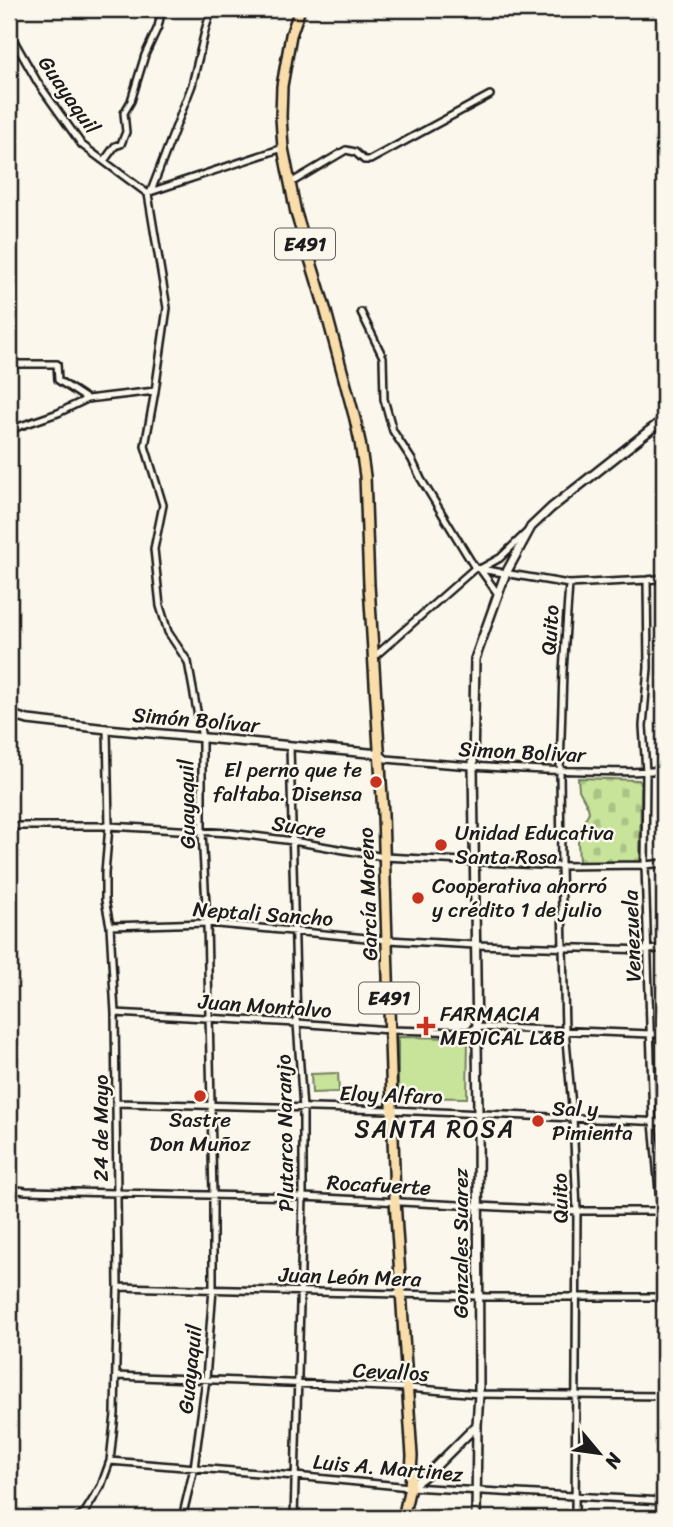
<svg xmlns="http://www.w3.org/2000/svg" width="673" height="1527" viewBox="0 0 673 1527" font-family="Sriracha,sans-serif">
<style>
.cemetery{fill:url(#cemetery-stones);stroke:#72805c;stroke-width:2}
.park{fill:#c8e49b;stroke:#72805c;stroke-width:2}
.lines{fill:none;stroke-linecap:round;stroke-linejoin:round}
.street-casing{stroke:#1c1c1c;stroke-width:10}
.secondary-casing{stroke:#1c1c1c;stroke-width:12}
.highway-casing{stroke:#1c1c1c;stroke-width:14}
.street{stroke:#fbf7ec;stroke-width:5}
.secondary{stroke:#fbf7ec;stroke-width:7}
.highway{stroke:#f9deab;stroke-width:9}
.poi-dot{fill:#c8321e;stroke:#fbf7ec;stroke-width:2.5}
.labels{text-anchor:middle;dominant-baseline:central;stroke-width:5;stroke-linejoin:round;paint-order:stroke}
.shield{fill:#fbf7ec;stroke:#5f5e5a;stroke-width:2}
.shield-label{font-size:19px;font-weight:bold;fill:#1c1c1c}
.street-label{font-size:21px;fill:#1c1c1c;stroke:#fbf7ec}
.poi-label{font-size:21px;fill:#1c1c1c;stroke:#fbf7ec;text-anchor:start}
.quarter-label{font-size:24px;letter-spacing:2px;fill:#1c1c1c;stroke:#fbf7ec}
</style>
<defs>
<pattern id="cemetery-stones" width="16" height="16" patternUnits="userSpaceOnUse" patternTransform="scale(1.75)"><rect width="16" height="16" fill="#c8e49b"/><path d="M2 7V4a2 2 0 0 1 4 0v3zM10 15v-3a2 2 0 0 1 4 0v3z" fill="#abc385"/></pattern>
</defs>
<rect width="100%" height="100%" fill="#fbf7ec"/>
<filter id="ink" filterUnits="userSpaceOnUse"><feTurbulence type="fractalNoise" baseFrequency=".0143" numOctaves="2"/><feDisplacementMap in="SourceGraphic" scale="14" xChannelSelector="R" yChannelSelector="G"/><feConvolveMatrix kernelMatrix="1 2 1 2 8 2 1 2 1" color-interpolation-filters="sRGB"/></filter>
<g filter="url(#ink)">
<path class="cemetery" d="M 578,778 L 639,780 L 641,783 L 640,862 L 579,863 L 578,841 L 582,825 L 589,812 L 588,807 L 579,790 Z"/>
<path class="park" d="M 398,1037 L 468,1038 L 467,1098 L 398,1097 Z
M 338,1073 L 339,1092 L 312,1093 L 311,1074 Z"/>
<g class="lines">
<defs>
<path id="street" d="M 9,32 L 38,83 L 82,145 L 148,194 L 167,308 L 155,391 L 145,446 L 163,505 L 154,549 L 160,606 L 168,632 L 188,662 L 202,738 L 202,832 L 207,923 L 213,1195 L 213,1289 L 206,1379 L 194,1468 L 182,1518
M 104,161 L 115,146 L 121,144 L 126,132 L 124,113 L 131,101 L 145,55 L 158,27 L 162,9
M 289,184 L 346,150 L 355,152 L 364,160 L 370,160 L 490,95
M 151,191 L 192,85 L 206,27 L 212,9
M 150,192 L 283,148
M 361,312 L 383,357 L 384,399 L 393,431 L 412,460 L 421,479 L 475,568
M 9,364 L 57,364 L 58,380 L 87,399 L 155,391
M 9,430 L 58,413 L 87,399
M 480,569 L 569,584 L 647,580 L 664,578
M 480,569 L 498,594
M 647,580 L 648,668 L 643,726 L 646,772 L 645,865 L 653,1122 L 664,1249
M 569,584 L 563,671 L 560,771 L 561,866 L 565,1030 L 573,1117 L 577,1211 L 575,1518
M 374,657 L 475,568 L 480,569 L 500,558 L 527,532
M 290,746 L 297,1023 L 303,1109 L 303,1197 L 294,1518
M 380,754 L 386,759 C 452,765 518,770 584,771 C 611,772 638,773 664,770
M 9,826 L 109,826 L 230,833 L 293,841 L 384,857 L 561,866 L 645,865 L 664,863
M 9,842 L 12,826
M 110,926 L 207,923 L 388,940 L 475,945 L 649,950 L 664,948
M 115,1013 L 297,1023 L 389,1030 L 468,1032 L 477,1027 L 651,1034 L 664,1034
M 117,1103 L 391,1110 L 664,1122
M 9,1189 L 26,1191 L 303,1197 L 577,1211 L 664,1211
M 118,1287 L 478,1296 L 484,1297 L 664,1297
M 116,1376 L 408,1388 L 479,1394 L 664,1396
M 110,1461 L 295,1476 L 410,1487 L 664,1501
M 77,1518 L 85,1512 L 101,1486 L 110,1461 L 115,1414 L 116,1363 L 118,1287 L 115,1013 L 110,926 L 105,900 L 105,873 L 109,826 L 107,729
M 663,1518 L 664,1503"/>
<path id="secondary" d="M 9,714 L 28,720 L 107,729 L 380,754
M 410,1487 L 430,1472 L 477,1425 L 479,1394 L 478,1111 L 473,767 L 475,659 L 505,575 L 531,527 L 551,508 L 664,419
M 476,1518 L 477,1425"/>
<path id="highway" d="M 300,9 L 291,35 L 282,86 L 281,117 L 283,148 L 296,213 L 325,308 L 355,419 L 360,442 L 365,476 L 369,585 L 383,814 L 395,1201 L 412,1456 L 410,1487 L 403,1518"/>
</defs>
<use href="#street" class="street-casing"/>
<use href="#secondary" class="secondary-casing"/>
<use href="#highway" class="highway-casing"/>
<use href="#street" class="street"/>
<use href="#secondary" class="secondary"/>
<use href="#highway" class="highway"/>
</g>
</g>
<g class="poi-dot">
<circle cx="376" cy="782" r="7"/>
<circle cx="441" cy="845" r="7"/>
<circle cx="418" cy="898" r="7"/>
<path d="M422.5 1015.5h7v7h7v7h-7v7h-7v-7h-7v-7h7z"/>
<circle cx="200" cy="1096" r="7"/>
<circle cx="538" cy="1121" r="7"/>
</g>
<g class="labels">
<g class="shield">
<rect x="275" y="228.5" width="60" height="31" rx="5"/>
<rect x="359" y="982.5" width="60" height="31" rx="5"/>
</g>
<g class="shield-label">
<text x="305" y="244">E491</text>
<text x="389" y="998">E491</text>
</g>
<g class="street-label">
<text transform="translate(69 95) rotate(55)">Guayaquil</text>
<text transform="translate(550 630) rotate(-86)">Quito</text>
<text transform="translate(196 720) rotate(5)">Simón Bolívar</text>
<text transform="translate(522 752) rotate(3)">Simon Bolivar</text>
<text transform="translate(187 804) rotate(-91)">Guayaquil</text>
<text transform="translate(299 827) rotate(9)">Sucre</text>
<text transform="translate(368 894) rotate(-92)">García Moreno</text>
<text transform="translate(263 914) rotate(4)">Neptali Sancho</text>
<text transform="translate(632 936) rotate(-92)">Venezuela</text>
<text transform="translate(265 1006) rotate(4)">Juan Montalvo</text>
<text transform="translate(391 1095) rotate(2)">Eloy Alfaro</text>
<text transform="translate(101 1128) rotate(-90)">24 de Mayo</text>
<text transform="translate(285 1133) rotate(-91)">Plutarco Naranjo</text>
<text transform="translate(379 1185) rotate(3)">Rocafuerte</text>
<text transform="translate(560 1198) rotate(-91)">Quito</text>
<text transform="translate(461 1243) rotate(-90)">Gonzales Suarez</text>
<text transform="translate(350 1277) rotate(2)">Juan León Mera</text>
<text transform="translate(190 1369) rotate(-84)">Guayaquil</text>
<text transform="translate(391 1372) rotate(3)">Cevallos</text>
<text transform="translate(388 1468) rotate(5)">Luis A. Martinez</text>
</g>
<g class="poi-label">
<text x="362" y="770" text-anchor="end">El perno que te<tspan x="362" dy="24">faltaba. Disensa</tspan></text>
<text x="455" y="833">Unidad Educativa<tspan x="455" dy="24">Santa Rosa</tspan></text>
<text x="432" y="886">Cooperativa ahorró<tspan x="432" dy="24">y crédito 1 de julio</tspan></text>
<text x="440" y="1014">FARMACIA<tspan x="440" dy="24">MEDICAL L&amp;B</tspan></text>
<text x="552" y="1109">Sal y<tspan x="552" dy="24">Pimienta</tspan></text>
<text x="200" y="1120" text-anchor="middle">Sastre<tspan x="200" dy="24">Don Muñoz</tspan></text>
</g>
<g class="quarter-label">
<text x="435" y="1129">SANTA ROSA</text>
</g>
</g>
<rect width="673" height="1527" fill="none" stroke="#fbf7ec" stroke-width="35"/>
<rect x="18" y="18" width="638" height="1492" fill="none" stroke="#1c1c1c" stroke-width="2.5" filter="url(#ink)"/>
<g transform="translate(599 1453) rotate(119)" stroke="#fbf7ec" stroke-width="5" paint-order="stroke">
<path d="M0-5L12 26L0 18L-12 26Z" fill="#1c1c1c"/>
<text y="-10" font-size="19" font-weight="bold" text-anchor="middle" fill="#1c1c1c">N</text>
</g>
</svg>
